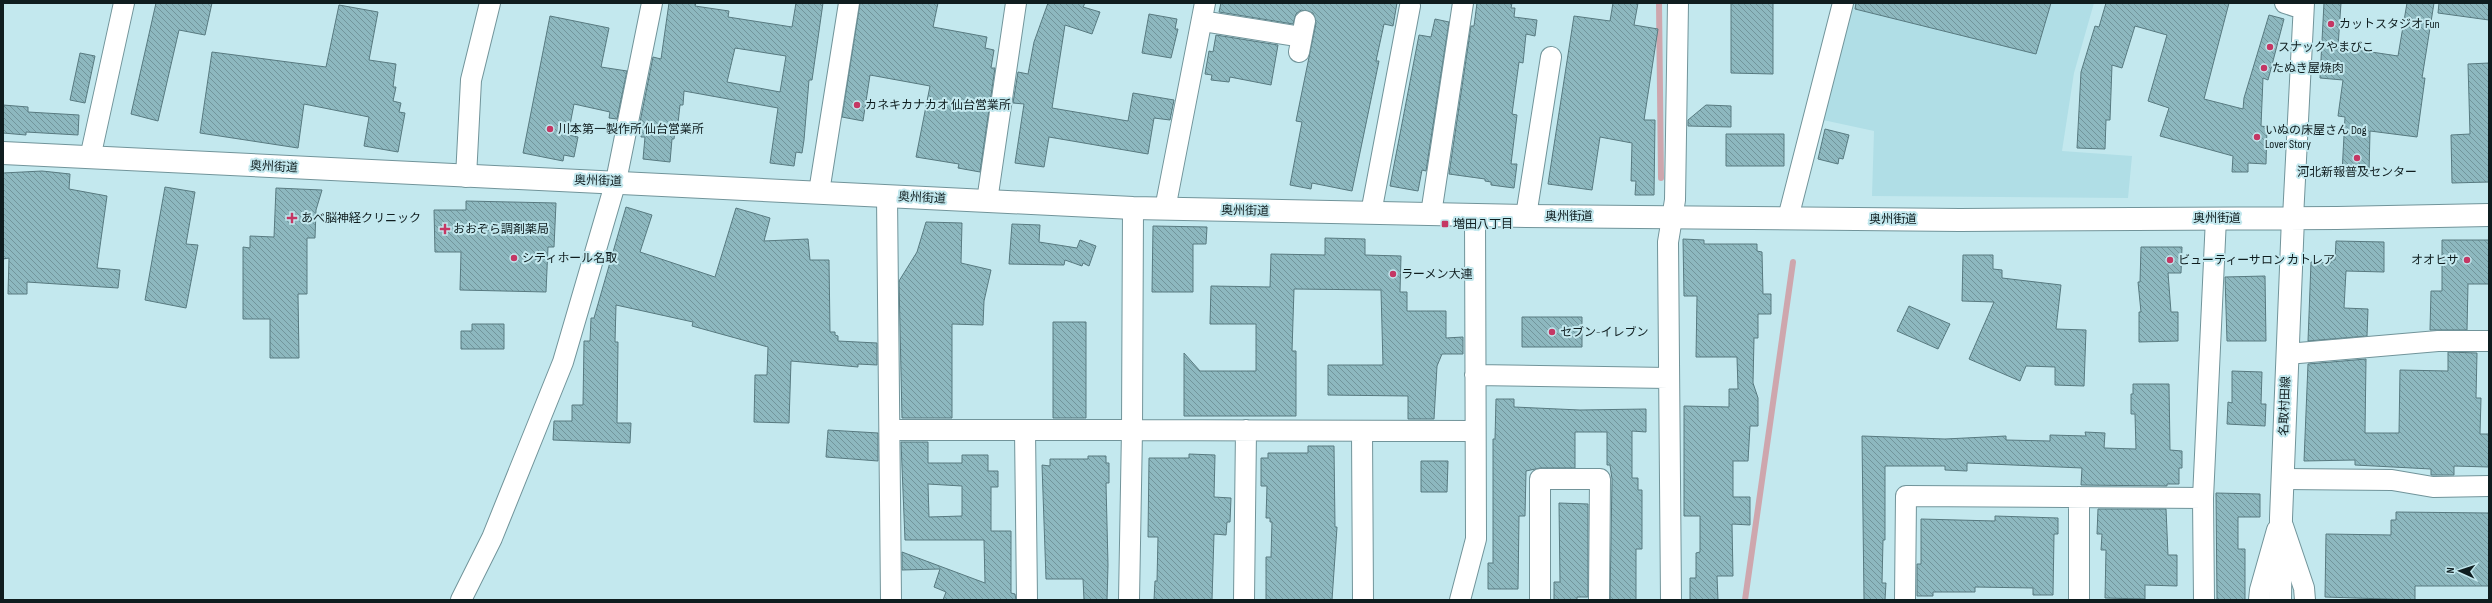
<svg xmlns="http://www.w3.org/2000/svg" width="2492" height="603" viewBox="0 0 2492 603" font-family="'Sofia Sans Condensed','Noto Sans JP',sans-serif">
<style>
.built{fill:#b0dee6}
.lines{fill:none;stroke-linecap:round;stroke-linejoin:round}
.stream{stroke:#cea6ad;stroke-width:6}
.building{fill:url(#building-back-hatch);stroke:#587a80;fill-rule:evenodd}
.minor-casing{stroke:#71949a;stroke-width:22}
.major-casing{stroke:#71949a;stroke-width:24}
.minor{stroke:#fff;stroke-width:20}
.major{stroke:#fff;stroke-width:22}
.poi-dot{fill:#c53764;stroke:#c3e8ee;stroke-width:1.5}
.labels{text-anchor:middle;dominant-baseline:central;stroke-width:4;stroke-linejoin:round;paint-order:stroke}
.poi-label{font-size:12px;fill:#0f1d1f;stroke:#c3e8ee;text-anchor:start}
.street-label{font-size:12px;fill:#0f1d1f;stroke:#c3e8ee}
</style>
<defs>
<pattern id="building-back-hatch" width="6" height="6" patternUnits="userSpaceOnUse"><rect width="6" height="6" fill="#8db8bf"/><path d="M-1 5l2 2M0 0l6 6M5-1l2 2" fill="none" stroke="#72959b"/></pattern>
</defs>
<rect width="100%" height="100%" fill="#c3e8ee"/>
<path class="built" d="M 1854,3 L 2094,3 L 2074,73 L 2062,151 L 2132,156 L 2128,198 L 1872,196 L 1874,131 L 1823,120 Z"/>
<g class="lines">
<path class="stream" d="M 1659,3 L 1661,178
M 1745,600 L 1793,262"/>
</g>
<path class="building" d="M 156,3 L 212,3 L 205,35 L 179,30 L 158,121 L 131,114 Z
M 669,3 L 696,3 L 695,6 L 729,11 L 728,17 L 792,27 L 796,3 L 823,3 L 812,80 L 809,80 L 804,140 L 802,153 L 796,152 L 794,166 L 770,163 L 778,108 L 684,91 L 683,105 L 680,105 L 677,132 L 675,132 L 674,139 L 672,139 L 670,162 L 643,159 L 645,137 L 641,137 L 642,123 L 640,122 L 653,57 L 661,59 ZM 735,48 L 786,56 L 780,92 L 727,82 Z
M 860,3 L 938,3 L 933,27 L 987,37 L 985,48 L 994,50 L 991,68 L 995,68 L 980,172 L 958,168 L 959,164 L 916,157 L 930,86 L 870,75 L 863,121 L 842,117 Z
M 1048,3 L 1085,3 L 1083,7 L 1100,12 L 1092,34 L 1065,25 L 1052,108 L 1128,121 L 1133,93 L 1174,100 L 1170,120 L 1154,118 L 1148,154 L 1049,137 L 1044,167 L 1015,163 L 1024,104 L 1013,103 L 1018,72 L 1028,74 L 1034,42 Z
M 1221,3 L 1397,3 L 1393,26 L 1384,24 L 1376,61 L 1379,61 L 1352,191 L 1312,183 L 1311,189 L 1290,185 L 1302,122 L 1296,121 L 1316,23 L 1313,13 L 1301,10 L 1296,14 L 1293,24 L 1219,12 Z
M 1477,3 L 1512,3 L 1511,8 L 1515,8 L 1514,17 L 1537,20 L 1535,36 L 1526,34 L 1523,63 L 1519,62 L 1512,114 L 1517,115 L 1511,164 L 1517,164 L 1514,188 L 1491,185 L 1491,182 L 1485,181 L 1485,179 L 1449,174 L 1471,26 L 1474,26 Z
M 1613,3 L 1638,3 L 1634,25 L 1658,29 L 1644,120 L 1655,120 L 1654,195 L 1635,195 L 1636,181 L 1631,181 L 1632,143 L 1600,137 L 1592,190 L 1548,184 L 1574,16 L 1610,21 Z
M 1731,3 L 1773,3 L 1773,74 L 1731,73 Z
M 1856,3 L 2051,3 L 2036,54 L 1855,9 Z
M 2106,3 L 2229,3 L 2204,99 L 2243,109 L 2244,98 L 2269,15 L 2284,19 L 2268,80 L 2263,78 L 2261,126 L 2267,127 L 2266,164 L 2248,163 L 2248,172 L 2232,172 L 2233,156 L 2160,136 L 2169,108 L 2148,101 L 2167,35 L 2135,26 L 2122,68 L 2112,65 L 2110,120 L 2106,120 L 2105,149 L 2077,148 L 2081,72 L 2095,26 L 2099,27 Z
M 2324,3 L 2341,3 L 2338,47 L 2398,56 L 2407,3 L 2434,3 L 2422,78 L 2425,78 L 2417,137 L 2370,131 L 2369,174 L 2342,173 L 2345,117 L 2338,116 L 2343,80 L 2320,78 Z
M 2439,3 L 2489,3 L 2489,20 L 2438,13 Z
M 339,5 L 378,12 L 369,60 L 396,64 L 393,87 L 396,87 L 393,101 L 401,103 L 399,112 L 405,113 L 398,152 L 364,146 L 369,117 L 304,104 L 298,148 L 200,133 L 212,52 L 326,67 Z
M 1149,14 L 1177,19 L 1175,29 L 1178,29 L 1171,58 L 1142,53 Z
M 550,16 L 609,28 L 601,67 L 627,71 L 617,119 L 609,118 L 610,112 L 574,104 L 568,135 L 578,137 L 574,157 L 564,155 L 563,161 L 523,153 Z
M 1435,19 L 1449,22 L 1426,171 L 1422,170 L 1418,191 L 1390,186 L 1419,35 L 1431,37 Z
M 1216,35 L 1278,45 L 1271,85 L 1230,77 L 1229,82 L 1211,80 L 1212,75 L 1205,74 L 1209,51 L 1213,52 Z
M 80,53 L 95,56 L 85,103 L 70,100 Z
M 2489,63 L 2489,182 L 2452,183 L 2451,135 L 2470,134 L 2468,64 Z
M 3,105 L 28,107 L 28,112 L 79,115 L 78,135 L 26,132 L 26,135 L 3,133 Z
M 1706,105 L 1731,106 L 1731,127 L 1688,126 L 1688,120 Z
M 1825,129 L 1849,135 L 1843,159 L 1839,158 L 1838,164 L 1818,159 Z
M 1726,134 L 1784,134 L 1784,166 L 1726,166 Z
M 42,171 L 70,174 L 69,189 L 107,196 L 97,268 L 120,270 L 118,288 L 27,282 L 27,294 L 8,294 L 9,258 L 3,259 L 3,173 Z
M 165,187 L 195,192 L 186,244 L 198,245 L 186,308 L 145,300 Z
M 276,188 L 322,190 L 316,210 L 315,238 L 307,238 L 307,294 L 298,294 L 299,358 L 270,358 L 270,319 L 243,319 L 243,247 L 250,248 L 250,236 L 274,237 Z
M 466,201 L 556,203 L 554,247 L 548,247 L 546,292 L 460,290 L 461,252 L 435,252 L 434,210 L 466,210 Z
M 626,207 L 652,215 L 640,252 L 715,277 L 736,208 L 770,218 L 764,241 L 808,239 L 810,260 L 829,260 L 830,332 L 835,332 L 835,335 L 838,336 L 838,341 L 877,343 L 877,365 L 858,364 L 858,367 L 791,361 L 789,423 L 754,422 L 755,375 L 767,375 L 768,347 L 692,326 L 693,322 L 616,305 L 615,342 L 618,342 L 617,423 L 631,423 L 630,443 L 553,440 L 554,421 L 572,421 L 572,405 L 583,405 L 584,341 L 590,341 L 591,318 L 594,318 Z
M 926,222 L 962,223 L 961,263 L 991,270 L 984,301 L 983,325 L 952,324 L 952,418 L 902,418 L 899,281 L 917,252 Z
M 1012,224 L 1040,225 L 1039,242 L 1077,248 L 1080,240 L 1096,246 L 1089,266 L 1083,263 L 1082,266 L 1065,260 L 1064,265 L 1009,264 Z
M 1153,226 L 1207,227 L 1206,244 L 1193,244 L 1193,292 L 1152,292 Z
M 1325,238 L 1365,239 L 1365,255 L 1401,256 L 1400,292 L 1407,292 L 1407,311 L 1446,311 L 1446,338 L 1463,337 L 1463,354 L 1442,354 L 1437,366 L 1434,419 L 1408,419 L 1408,396 L 1328,395 L 1328,365 L 1383,365 L 1381,290 L 1294,289 L 1292,351 L 1296,351 L 1296,416 L 1184,416 L 1184,353 L 1200,371 L 1256,371 L 1256,324 L 1210,324 L 1211,286 L 1270,287 L 1271,254 L 1325,255 Z
M 1683,239 L 1704,240 L 1704,244 L 1757,244 L 1757,251 L 1762,252 L 1763,294 L 1771,294 L 1771,314 L 1758,314 L 1758,338 L 1754,338 L 1753,383 L 1758,398 L 1758,426 L 1750,426 L 1748,461 L 1733,461 L 1733,497 L 1750,497 L 1750,525 L 1732,524 L 1733,576 L 1717,576 L 1718,600 L 1690,600 L 1690,578 L 1696,578 L 1696,553 L 1700,552 L 1700,516 L 1684,516 L 1684,406 L 1729,407 L 1729,389 L 1738,389 L 1737,357 L 1696,357 L 1697,296 L 1684,296 Z
M 2442,240 L 2489,240 L 2489,284 L 2468,284 L 2467,330 L 2430,330 L 2431,291 L 2442,291 Z
M 2336,241 L 2384,242 L 2384,272 L 2346,271 L 2344,308 L 2368,309 L 2367,336 L 2308,341 L 2311,262 L 2331,263 L 2331,260 L 2335,260 Z
M 2141,247 L 2182,247 L 2181,273 L 2168,273 L 2171,312 L 2178,312 L 2178,341 L 2139,342 L 2139,312 L 2141,312 L 2138,282 L 2140,282 Z
M 1963,255 L 1993,255 L 1993,269 L 2002,270 L 2002,278 L 2061,285 L 2056,329 L 2086,330 L 2084,386 L 2055,385 L 2055,367 L 2026,366 L 2020,381 L 1969,359 L 1994,302 L 1962,301 Z
M 2265,276 L 2266,341 L 2227,341 L 2225,277 Z
M 1909,306 L 1950,324 L 1938,349 L 1897,331 Z
M 1522,317 L 1582,317 L 1582,347 L 1522,347 Z
M 1053,322 L 1086,322 L 1086,418 L 1053,418 Z
M 472,324 L 504,324 L 504,349 L 461,349 L 461,331 L 472,331 Z
M 2448,352 L 2477,353 L 2476,398 L 2481,398 L 2480,434 L 2489,434 L 2489,467 L 2454,466 L 2454,475 L 2431,475 L 2431,469 L 2355,465 L 2355,460 L 2304,461 L 2308,364 L 2366,359 L 2365,433 L 2399,433 L 2400,370 L 2448,371 Z
M 2232,371 L 2262,372 L 2261,404 L 2266,404 L 2265,426 L 2227,424 L 2228,402 L 2232,403 Z
M 2133,384 L 2169,384 L 2170,450 L 2182,451 L 2182,468 L 2179,468 L 2179,484 L 2167,484 L 2167,486 L 2081,485 L 2082,468 L 1967,463 L 1967,471 L 1945,470 L 1945,466 L 1885,466 L 1885,540 L 1883,540 L 1882,583 L 1886,583 L 1885,600 L 1864,600 L 1862,436 L 1945,439 L 2006,436 L 2006,440 L 2050,441 L 2050,435 L 2086,436 L 2085,432 L 2105,433 L 2104,448 L 2136,449 L 2135,414 L 2131,414 L 2131,394 L 2133,394 Z
M 1496,399 L 1514,399 L 1514,407 L 1580,410 L 1646,409 L 1646,432 L 1632,431 L 1632,478 L 1638,478 L 1638,490 L 1642,490 L 1642,549 L 1636,549 L 1636,600 L 1610,600 L 1612,479 L 1610,465 L 1607,465 L 1607,432 L 1575,432 L 1575,468 L 1540,468 L 1526,471 L 1525,516 L 1519,516 L 1518,589 L 1488,589 L 1488,563 L 1493,563 L 1493,439 L 1495,439 Z
M 828,430 L 878,433 L 878,461 L 826,457 Z
M 901,442 L 928,442 L 928,463 L 962,463 L 962,455 L 988,455 L 988,471 L 998,471 L 998,487 L 991,487 L 991,531 L 1011,531 L 1011,593 L 1015,594 L 1016,600 L 943,600 L 946,592 L 934,587 L 940,569 L 902,570 L 902,552 L 985,583 L 984,540 L 905,540 ZM 928,484 L 962,486 L 962,516 L 929,517 Z
M 1308,446 L 1334,446 L 1335,527 L 1337,527 L 1332,600 L 1266,600 L 1266,557 L 1271,557 L 1272,522 L 1270,522 L 1270,518 L 1266,518 L 1267,486 L 1261,486 L 1261,458 L 1268,458 L 1268,453 L 1308,453 Z
M 1189,454 L 1215,455 L 1214,497 L 1231,498 L 1230,522 L 1227,522 L 1226,535 L 1214,534 L 1212,600 L 1154,600 L 1155,581 L 1157,581 L 1158,537 L 1148,537 L 1149,458 L 1189,458 Z
M 1088,456 L 1106,456 L 1106,463 L 1109,463 L 1109,483 L 1106,483 L 1108,565 L 1107,600 L 1084,600 L 1083,579 L 1046,579 L 1042,465 L 1050,466 L 1050,459 L 1088,459 Z
M 1421,461 L 1448,461 L 1447,492 L 1421,492 Z
M 2216,493 L 2260,494 L 2260,517 L 2238,517 L 2238,549 L 2245,549 L 2245,600 L 2217,600 Z
M 1559,503 L 1588,504 L 1588,597 L 1577,597 L 1577,600 L 1554,600 L 1554,582 L 1560,582 Z
M 2098,509 L 2166,509 L 2168,555 L 2177,555 L 2177,586 L 2145,585 L 2145,599 L 2105,598 L 2106,550 L 2101,550 L 2102,534 L 2097,534 Z
M 2396,512 L 2489,513 L 2489,586 L 2415,586 L 2415,600 L 2325,597 L 2326,534 L 2391,535 L 2391,520 L 2396,520 Z
M 1995,516 L 2058,518 L 2058,534 L 2054,534 L 2053,595 L 2033,595 L 2033,588 L 1975,587 L 1975,592 L 1933,592 L 1933,596 L 1917,596 L 1917,564 L 1921,564 L 1921,519 L 1995,521 Z"/>
<g class="lines">
<defs>
<path id="minor" d="M 2285,3 L 2303,9
M 1202,21 L 1302,37
M 1299,52 L 1305,21
M 90,158 L 124,3
M 466,177 L 471,80 L 490,3
M 819,192 L 849,3
M 887,196 L 891,600
M 987,201 L 1016,3
M 1165,209 L 1205,3
M 1371,213 L 1410,6
M 1431,214 L 1463,3
M 1526,216 L 1551,57
M 1788,218 L 1843,3
M 2293,218 L 2304,3
M 2287,354 L 2438,341 L 2489,341
M 1475,375 L 1668,378
M 890,430 L 1132,430 L 1133,208
M 1025,430 L 1027,600
M 1362,431 L 1363,600
M 2282,479 L 2392,480 L 2433,487 L 2489,486
M 2079,497 L 2079,600
M 2203,498 L 2216,218
M 2283,526 L 2304,588 L 2305,600
M 461,600 L 492,538 L 563,362 L 616,181 L 652,3
M 1129,600 L 1132,430 L 1474,431
M 1244,600 L 1246,430
M 1460,600 L 1476,539 L 1475,215
M 1540,600 L 1540,479 L 1600,479 L 1599,600
M 1671,600 L 1668,242 L 1675,200 L 1678,3
M 1905,600 L 1906,496 L 2203,498 L 2204,600
M 2259,600 L 2260,590 L 2277,530"/>
<path id="major" d="M 3,153 L 1133,208 L 1526,216 L 1960,220 L 2337,218 L 2489,215
M 2280,600 L 2281,518 L 2293,218"/>
</defs>
<use href="#minor" class="minor-casing"/>
<use href="#major" class="major-casing"/>
<use href="#minor" class="minor"/>
<use href="#major" class="major"/>
</g>
<g class="poi-dot">
<circle cx="2331" cy="24" r="4"/>
<circle cx="2270" cy="47" r="4"/>
<circle cx="2264" cy="68" r="4"/>
<circle cx="857" cy="105" r="4"/>
<circle cx="550" cy="129" r="4"/>
<circle cx="2257" cy="137" r="4"/>
<circle cx="2357" cy="158" r="4"/>
<path d="M290 212h4v4h4v4h-4v4h-4v-4h-4v-4h4z"/>
<rect x="1441" y="220" width="8" height="8" rx="2"/>
<path d="M443 223h4v4h4v4h-4v4h-4v-4h-4v-4h4z"/>
<circle cx="514" cy="258" r="4"/>
<circle cx="2170" cy="260" r="4"/>
<circle cx="2467" cy="260" r="4"/>
<circle cx="1393" cy="274" r="4"/>
<circle cx="1552" cy="332" r="4"/>
</g>
<g class="labels">
<g class="poi-label">
<text x="2339" y="24">カットスタジオ Fun</text>
<text x="2278" y="47">スナックやまびこ</text>
<text x="2272" y="68">たぬき屋焼肉</text>
<text x="865" y="105">カネキカナカオ 仙台営業所</text>
<text x="558" y="129">川本第一製作所 仙台営業所</text>
<text x="2265" y="130">いぬの床屋さん Dog<tspan x="2265" dy="14">Lover Story</tspan></text>
<text x="2357" y="172" text-anchor="middle">河北新報普及センター</text>
<text x="301" y="218">あべ脳神経クリニック</text>
<text x="1453" y="224">増田八丁目</text>
<text x="453" y="229">おおぞら調剤薬局</text>
<text x="522" y="258">シティホール名取</text>
<text x="2178" y="260">ビューティーサロン カトレア</text>
<text x="2459" y="260" text-anchor="end">オオヒサ</text>
<text x="1401" y="274">ラーメン大連</text>
<text x="1560" y="332">セブン-イレブン</text>
</g>
<g class="street-label">
<text transform="translate(274 167) rotate(3)">奥州街道</text>
<text transform="translate(598 181) rotate(2)">奥州街道</text>
<text transform="translate(922 198) rotate(3)">奥州街道</text>
<text transform="translate(1245 211) rotate(1)">奥州街道</text>
<text x="1569" y="216">奥州街道</text>
<text x="2217" y="218">奥州街道</text>
<text x="1893" y="219">奥州街道</text>
<text transform="translate(2285 406) rotate(-88)">名取村田線</text>
</g>
</g>
<rect width="2492" height="603" fill="none" stroke="#0f1d1f" stroke-width="8"/>
<g transform="translate(2460 571) rotate(273)" stroke="#c3e8ee" stroke-width="3" paint-order="stroke">
<path d="M0-3L7 15L0 10L-7 15Z" fill="#0f1d1f"/>
<text y="-6" font-size="11" font-weight="bold" text-anchor="middle" fill="#0f1d1f">N</text>
</g>
</svg>
